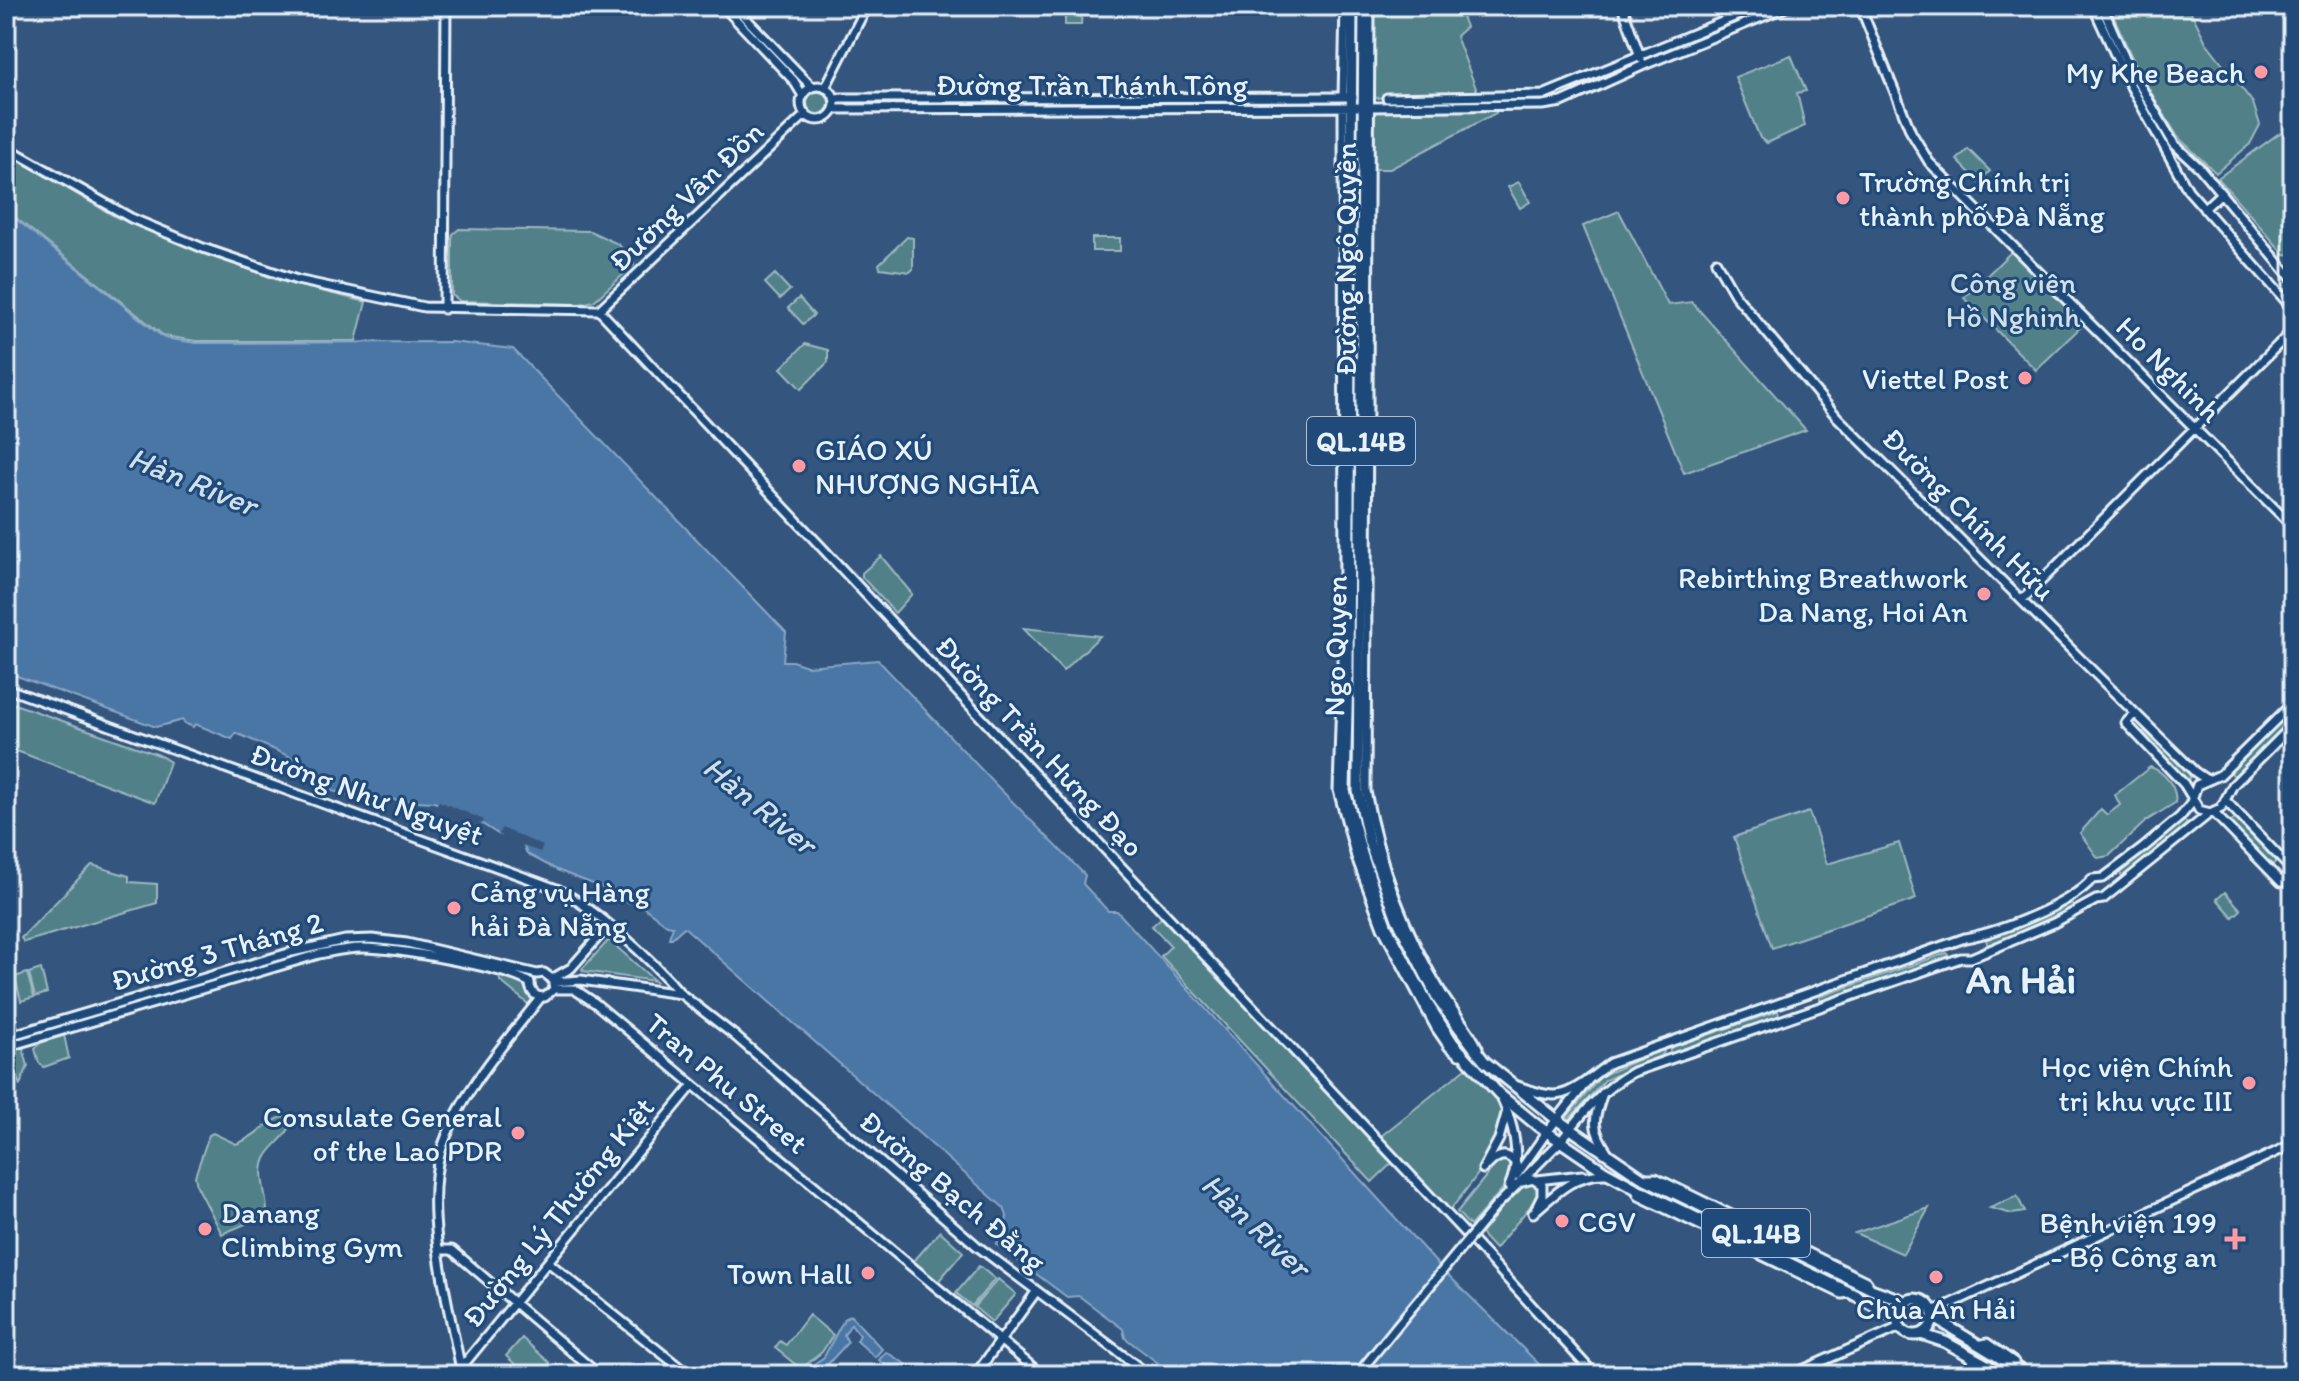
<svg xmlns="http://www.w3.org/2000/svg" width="2299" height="1381" viewBox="0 0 2299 1381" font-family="Itim,sans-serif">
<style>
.green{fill:#518089;stroke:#9cb8c0;stroke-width:2}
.water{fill:#4976a5;stroke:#89a7c6;stroke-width:2}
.pier{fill:#34557d}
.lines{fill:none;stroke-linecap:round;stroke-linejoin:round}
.secondary-casing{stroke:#e8f1f8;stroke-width:13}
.primary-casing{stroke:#e8f1f8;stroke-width:13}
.highway-casing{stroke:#e8f1f8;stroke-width:15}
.secondary{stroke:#1f4a7a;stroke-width:7}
.primary{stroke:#1f4a7a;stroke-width:7}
.highway{stroke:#1f4a7a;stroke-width:9}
.primary-bridge-casing{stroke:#e8f1f8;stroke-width:13;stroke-linecap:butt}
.primary-bridge{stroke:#1f4a7a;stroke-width:7}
.poi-dot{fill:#ff9aa2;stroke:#1f4a7a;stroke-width:3}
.labels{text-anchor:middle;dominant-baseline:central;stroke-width:6;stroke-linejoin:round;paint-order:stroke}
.shield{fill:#1f4a7a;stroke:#acbfd2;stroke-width:2}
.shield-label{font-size:28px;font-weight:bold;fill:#e8f1f8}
.poi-label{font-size:30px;fill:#e8f1f8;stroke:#1f4a7a;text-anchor:end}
.street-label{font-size:30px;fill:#e8f1f8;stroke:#1f4a7a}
.park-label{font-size:30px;fill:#d1e0e7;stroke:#1f4a7a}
.water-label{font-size:32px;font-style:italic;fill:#d0dfec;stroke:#1f4a7a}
.district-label{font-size:38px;font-weight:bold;fill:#e8f1f8;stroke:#1f4a7a}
</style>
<rect width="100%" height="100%" fill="#34557d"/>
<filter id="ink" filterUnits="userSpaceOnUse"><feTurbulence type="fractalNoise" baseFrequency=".0125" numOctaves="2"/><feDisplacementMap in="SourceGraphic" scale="16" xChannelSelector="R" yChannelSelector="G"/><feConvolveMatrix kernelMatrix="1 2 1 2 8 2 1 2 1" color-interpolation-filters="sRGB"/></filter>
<g filter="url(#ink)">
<path class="green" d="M 1065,6 L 1082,6 L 1081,25 L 1065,25 Z
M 1370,6 L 1458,6 L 1466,27 L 1456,36 L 1479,96 L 1370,98 Z
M 2109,6 L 2188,6 L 2206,42 L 2253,103 L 2260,125 L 2250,144 L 2216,173 L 2178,137 L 2139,73 Z
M 1791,55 L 1806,91 L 1797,93 L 1805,126 L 1767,143 L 1760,138 L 1735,77 Z
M807 103a11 11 0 1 1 22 0a11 11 0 1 1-22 0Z
M 1495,105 L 1496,113 L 1390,169 L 1370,169 L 1370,107 Z
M 2287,131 L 2293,139 L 2293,255 L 2284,254 L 2218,178 L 2278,134 Z
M 1968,149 L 1990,171 L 1979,182 L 1957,160 Z
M 6,153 L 116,217 L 280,281 L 366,302 L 356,341 L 196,341 L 164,336 L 6,210 Z
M 1519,182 L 1530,202 L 1520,208 L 1508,187 Z
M 1619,211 L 1668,305 L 1692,302 L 1806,430 L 1684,473 L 1583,226 Z
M 459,229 L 590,231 L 618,244 L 631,257 L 634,265 L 594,301 L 580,304 L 460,301 L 452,295 L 452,240 L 453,234 Z
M 907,237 L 913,238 L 913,269 L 910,272 L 880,268 L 879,264 Z
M 1092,238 L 1120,238 L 1120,251 L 1092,251 Z
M 2012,251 L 2084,324 L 2036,370 L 1964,298 Z
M 775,274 L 790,290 L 780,299 L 765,283 Z
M 799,298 L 814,315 L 803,324 L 788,308 Z
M 805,344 L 828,350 L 828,362 L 801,389 L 781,368 Z
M 881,556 L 912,594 L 895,613 L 862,577 L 862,573 Z
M 1023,628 L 1100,636 L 1063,671 Z
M 6,701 L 159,755 L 170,762 L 155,803 L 6,747 Z
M 2293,710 L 2293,717 L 2234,776 L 2230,772 Z
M 2144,731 L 2189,774 L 2190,777 L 2187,781 L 2140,736 Z
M 2150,767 C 2164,771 2178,788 2175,803 L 2146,821 L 2109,856 L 2098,858 L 2080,833 L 2101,809 L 2107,815 L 2120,805 L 2115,795 Z
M 1809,812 L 1827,864 L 1899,843 L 1916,899 L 1772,948 L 1734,837 Z
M 2183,819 L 2187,824 L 2123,877 L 2119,872 Z
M 2235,819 L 2276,861 L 2271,867 L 2229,824 Z
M 92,865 L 129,876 L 129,882 L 157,884 L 157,903 L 24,942 L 21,938 Z
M 2225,892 L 2241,910 L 2233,917 L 2217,899 Z
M 2070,902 L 2074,907 L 1988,946 L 1986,940 Z
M 1162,917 L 1392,1163 L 1372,1182 L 1161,956 L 1171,946 L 1152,926 Z
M 609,940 L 655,981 L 583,971 L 582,969 Z
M 1947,953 L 1949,959 L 1821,1002 L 1819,997 Z
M 41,969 L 47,993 L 35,997 L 29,973 Z
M 498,971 L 523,978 L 534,994 L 533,1008 L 500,981 Z
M 27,973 L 34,997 L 21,1001 L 15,977 Z
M 6,981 L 18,1028 L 6,1031 Z
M 1778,1011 L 1780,1017 L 1671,1054 L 1669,1048 Z
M 64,1035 L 69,1058 L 44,1067 L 39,1063 L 35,1049 L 40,1043 Z
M 23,1048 L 28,1066 L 20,1085 L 6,1056 L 8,1052 Z
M 1660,1050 L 1664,1052 L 1662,1055 L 1605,1080 L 1569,1119 L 1568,1116 L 1601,1076 Z
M 1471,1064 C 1484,1077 1499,1090 1505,1108 C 1512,1136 1463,1194 1446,1215 L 1376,1140 Z
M 285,1116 L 291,1125 C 286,1137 274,1144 267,1155 C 256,1172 267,1193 267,1212 L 262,1217 L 222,1234 L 197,1186 L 195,1176 L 209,1135 L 213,1133 L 236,1144 C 255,1138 266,1121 285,1116 Z
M 1501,1160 L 1506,1161 L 1511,1168 L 1506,1185 L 1470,1226 L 1457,1212 L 1495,1165 Z
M 1533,1183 L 1539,1187 L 1537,1198 L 1495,1249 L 1481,1234 C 1493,1220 1515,1185 1533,1183 Z
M 2017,1196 L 2025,1212 L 2012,1214 L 1990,1208 Z
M 1929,1208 L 1903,1254 L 1855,1233 Z
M 940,1231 L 963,1252 L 937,1283 L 913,1262 Z
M 979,1266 L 995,1279 L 972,1306 L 956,1293 Z
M 998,1279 L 1016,1294 L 992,1322 L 974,1307 Z
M 809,1315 L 833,1335 L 822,1352 L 801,1369 L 775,1348 L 780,1341 L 786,1345 Z
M 522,1338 L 550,1363 L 539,1375 L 527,1375 L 506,1356 Z"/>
<path class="water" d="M 2275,6 L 2293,6 L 2293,39 Z
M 6,211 L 164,338 L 196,343 L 451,342 L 513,349 L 786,632 L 783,661 L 792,661 L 807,666 L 878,660 L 996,785 L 1085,875 L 1083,884 L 1108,911 L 1117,911 L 1441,1268 L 1550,1375 L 1174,1375 L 1125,1338 L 1123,1329 L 1079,1296 L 1067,1297 L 996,1244 L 1003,1236 L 999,1230 L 1005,1231 L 1007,1216 L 1004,1208 L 684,927 L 672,938 L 669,938 L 673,926 L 667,925 L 642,906 L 624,901 L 611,891 L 557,870 L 527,854 L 522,842 L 498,834 L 471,817 L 434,802 L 362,798 L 324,789 L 309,765 L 236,733 L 232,739 L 195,724 L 193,727 L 184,723 L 183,720 L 156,727 L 6,672 Z
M 850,1315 L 882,1349 L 875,1357 L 857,1341 L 860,1335 L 851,1324 L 844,1335 L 848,1342 L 818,1375 L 798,1375 L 824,1357 L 844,1319 Z
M 886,1352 L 924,1375 L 912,1375 L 904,1370 L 897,1375 L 879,1360 Z"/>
<path class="pier" d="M 439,801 L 484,820 L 482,824 L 471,822 L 436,805 Z
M 502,828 L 543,846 L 540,852 L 509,841 L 498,834 Z
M 1442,1262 L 1450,1271 L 1365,1375 L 1350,1375 Z"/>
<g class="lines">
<defs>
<path id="secondary" d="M 723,6 L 794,81 L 803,96
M 734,6 L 812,87
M 1370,6 L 1366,791 C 1379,864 1405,933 1444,997 C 1455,1014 1469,1029 1478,1048
M 1622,6 L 1641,59
M 1860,6 L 1911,132 L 1929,162 L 2293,527
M 2093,6 L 2124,74 L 2188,190 L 2293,309
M 2102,6 L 2126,61 L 2174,144 L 2200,168 L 2293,280
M801 103a17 17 0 1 1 34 0a17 17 0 1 1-34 0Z
M 825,88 L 867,6
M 1343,97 L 1345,6
M 834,98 L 1353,97
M 1387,98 L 1543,95 L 1761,6
M 1343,107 L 1344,602 L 1338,790 L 1356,857 L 1382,927 L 1436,1028 L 1449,1047 L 1459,1055
M 1370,107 L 1543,105 L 1562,102 L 1644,65 L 1789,6
M 834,109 L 1363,107
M 6,147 L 131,218 L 203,248 L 297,280 L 424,307 L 599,310
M 2204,209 L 2220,194
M 1716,262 L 1735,295 L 1837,417 L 2135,713 L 2195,772 L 2207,780
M 444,309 L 446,6
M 599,310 L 1492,1262 L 1595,1375
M 599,310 L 806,114
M 2022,600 L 2293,330
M 6,688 L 557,889 C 598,910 651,959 681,994
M 2135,713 L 2126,723 L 2184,784 L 2192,797
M 2193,799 L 2199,810 L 2210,813
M 2225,800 L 2293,871
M 2214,813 L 2281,882 L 2293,871
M 552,979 L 571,968 L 608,926
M 1547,1132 L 1589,1079 L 1610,1063 L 1965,938 C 1999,932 2070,905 2092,879 L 2103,878 L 2143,848 L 2180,817 L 2190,805 L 2197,785 L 2220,775 L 2293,703
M 1560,1142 C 1581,1115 1603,1088 1633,1072 L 1961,958 L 1971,958 L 2054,923 L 2096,900 L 2103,899 L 2210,813 L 2221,808 L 2233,785 L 2293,725
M 1645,1178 L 1656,1178 L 1866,1281 L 1870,1287
M 1635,1188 L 1639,1196 L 1842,1294 L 1849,1293
M 440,1250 L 452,1250 L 599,1375
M 548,1262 L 689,1375
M 1932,1310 L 1942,1308 L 2293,1144
M 1978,1345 L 1987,1343 L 2014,1362
M 1969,1356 L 1973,1363 L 1993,1375
M 460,1369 L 693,1085
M 462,1375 C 450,1311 422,1213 441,1151 C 459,1094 505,1043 541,997
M 975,1375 L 1036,1292
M 1791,1375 L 1900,1327"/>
<path id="primary" d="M 554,982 L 581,980 L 681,994 L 734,1035 L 977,1246 L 1149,1375
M 554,989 L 574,989 L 595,1003 L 1042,1375
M 6,1037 L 292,952 L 345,940 L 372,939 L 407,943 L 537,974 L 544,973 L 552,979 L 554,989 L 545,997 C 536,998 530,992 530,983
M 6,1047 L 319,954 C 334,951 348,948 363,948 C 393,948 507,967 530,983
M 1518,1086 C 1551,1097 1560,1101 1589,1079
M 1603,1093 C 1593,1120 1591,1128 1608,1153
M 1501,1097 C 1514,1125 1522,1158 1509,1187
M 1488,1165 C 1498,1155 1507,1151 1516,1164
M 1483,1169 L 1499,1139 L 1506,1114
M 1516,1176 L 1547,1132
M 1537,1180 L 1582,1175
M 1522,1182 L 1533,1179 L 1542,1185 L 1542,1196 L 1536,1208
M 1496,1206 L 1560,1142
M 1533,1213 C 1555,1194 1575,1173 1606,1174
M 1357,1375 L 1396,1327"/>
<path id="highway" d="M 1352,6 L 1348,672 L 1345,791 L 1362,854 L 1386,925 L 1429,1006 L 1453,1043 L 1499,1094 L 1538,1126 L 1604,1171 L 1635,1188 L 1851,1293 L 1898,1319
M 1364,6 L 1358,791 L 1369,842 L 1397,919 L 1439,1001 L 1484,1061 L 1556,1119 L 1641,1177 L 1871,1289 L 1907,1302
M1897 1317a18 18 0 1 1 36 0a18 18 0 1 1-36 0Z
M 1933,1317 L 2028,1375
M 1921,1334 L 1945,1342 L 2005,1375"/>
</defs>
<use href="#secondary" class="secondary-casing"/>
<use href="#primary" class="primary-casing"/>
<use href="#highway" class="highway-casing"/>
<use href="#secondary" class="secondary"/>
<use href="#primary" class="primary"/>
<use href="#highway" class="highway"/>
<defs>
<path id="primary-bridge" d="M 1396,1327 L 1496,1206"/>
</defs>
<use href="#primary-bridge" class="primary-bridge-casing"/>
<use href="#primary-bridge" class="primary-bridge"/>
</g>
</g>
<g class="poi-dot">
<circle cx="2261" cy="72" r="8"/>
<circle cx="1843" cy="198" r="8"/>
<circle cx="2025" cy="378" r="8"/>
<circle cx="799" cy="466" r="8"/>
<circle cx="1984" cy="594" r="8"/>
<circle cx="454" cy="908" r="8"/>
<circle cx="2249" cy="1083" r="8"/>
<circle cx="518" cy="1133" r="8"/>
<circle cx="1562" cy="1221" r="8"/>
<circle cx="205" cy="1229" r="8"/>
<path d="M2231 1227h8v8h8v8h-8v8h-8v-8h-8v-8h8z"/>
<circle cx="868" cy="1273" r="8"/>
<circle cx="1936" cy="1277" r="8"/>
</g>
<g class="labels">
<g class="shield">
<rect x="1307" y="417" width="108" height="48" rx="6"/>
<rect x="1702" y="1209" width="108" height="48" rx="6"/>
</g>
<g class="shield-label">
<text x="1361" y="441">QL.14B</text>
<text x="1756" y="1233">QL.14B</text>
</g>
<g class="poi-label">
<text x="2245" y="72">My Khe Beach</text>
<text x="1859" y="181" text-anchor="start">Trường Chính trị<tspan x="1859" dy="34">thành phố Đà Nẵng</tspan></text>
<text x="2009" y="378">Viettel Post</text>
<text x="815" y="449" text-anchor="start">GIÁO XÚ<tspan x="815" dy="34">NHƯỢNG NGHĨA</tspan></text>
<text x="1968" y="577">Rebirthing Breathwork<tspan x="1968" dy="34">Da Nang, Hoi An</tspan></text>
<text x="470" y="891" text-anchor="start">Cảng vụ Hàng<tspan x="470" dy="34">hải Đà Nẵng</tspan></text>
<text x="2233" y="1066">Học viện Chính<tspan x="2233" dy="34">trị khu vực III</tspan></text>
<text x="502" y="1116">Consulate General<tspan x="502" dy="34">of the Lao PDR</tspan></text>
<text x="221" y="1212" text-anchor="start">Danang<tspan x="221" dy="34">Climbing Gym</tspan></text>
<text x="1578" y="1221" text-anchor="start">CGV</text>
<text x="2217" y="1222">Bệnh viện 199<tspan x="2217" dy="34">- Bộ Công an</tspan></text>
<text x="852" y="1273">Town Hall</text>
<text x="1936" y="1308" text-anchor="middle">Chùa An Hải</text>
</g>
<g class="street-label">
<text x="1092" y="84">Đường Trần Thánh Tông</text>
<text transform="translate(686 196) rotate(-44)">Đường Vân Đồn</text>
<text transform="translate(1345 259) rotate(-90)">Đường Ngô Quyền</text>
<text transform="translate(2169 369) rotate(45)">Ho Nghinh</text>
<text transform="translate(1969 514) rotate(45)">Đường Chính Hữu</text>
<text transform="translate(1335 646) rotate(-89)">Ngo Quyen</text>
<text transform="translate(1040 746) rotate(47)">Đường Trần Hưng Đạo</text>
<text transform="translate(367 794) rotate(20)">Đường Như Nguyệt</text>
<text transform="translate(217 951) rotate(-16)">Đường 3 Tháng 2</text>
<text transform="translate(727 1083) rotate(40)">Tran Phu Street</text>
<text transform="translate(953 1191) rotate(40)">Đường Bạch Đằng</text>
<text transform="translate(558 1212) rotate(-51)">Đường Lý Thường Kiệt</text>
</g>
<g class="park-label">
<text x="2013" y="282">Công viên<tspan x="2013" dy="34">Hồ Nghinh</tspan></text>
</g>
<g class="water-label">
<text transform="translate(193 481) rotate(22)">Hàn River</text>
<text transform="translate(760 805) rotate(39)">Hàn River</text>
<text transform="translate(1256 1225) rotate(43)">Hàn River</text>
</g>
<g class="district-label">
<text x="2021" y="980">An Hải</text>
</g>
</g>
<rect width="2299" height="1381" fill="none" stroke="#1f4a7a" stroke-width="32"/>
<rect x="16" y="16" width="2267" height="1349" fill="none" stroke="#e8f1f8" stroke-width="3" filter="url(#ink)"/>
</svg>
